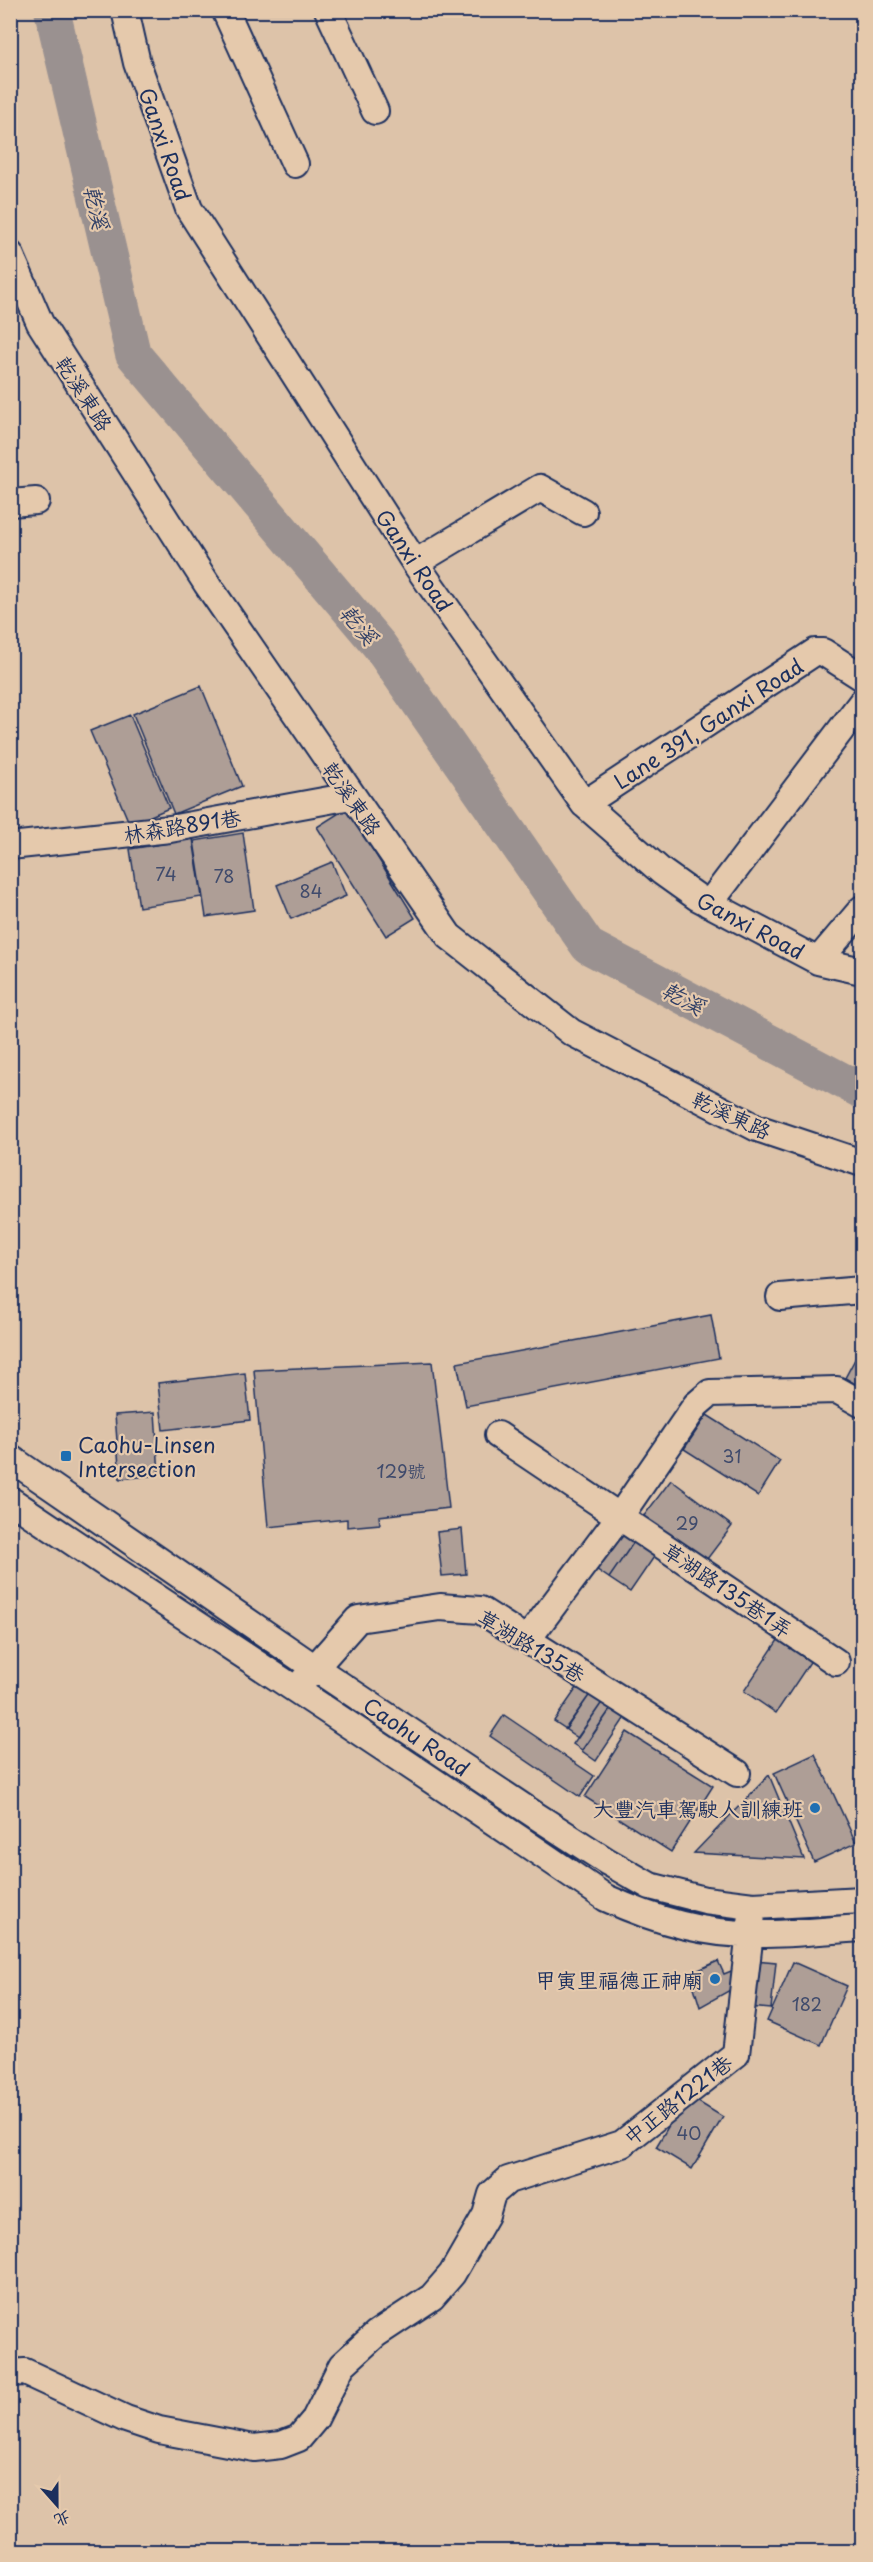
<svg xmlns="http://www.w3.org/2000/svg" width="873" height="2562" viewBox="0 0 873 2562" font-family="'Playpen Sans','LXGW WenKai TC',sans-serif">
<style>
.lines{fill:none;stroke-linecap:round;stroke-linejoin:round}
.river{stroke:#9a9190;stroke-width:36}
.building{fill:#ae9e96;stroke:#1b2f5e;stroke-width:1.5}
.minor-casing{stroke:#1b2f5e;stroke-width:30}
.minor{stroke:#e5c9ac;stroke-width:26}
.poi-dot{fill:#1f6fb2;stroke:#e5c9ac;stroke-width:2}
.labels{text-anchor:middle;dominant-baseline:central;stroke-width:4.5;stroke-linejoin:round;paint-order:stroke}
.number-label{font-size:18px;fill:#404b6c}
.street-label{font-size:21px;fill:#1b2f5e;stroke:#e5c9ac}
.poi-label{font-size:21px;fill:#1b2f5e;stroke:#e5c9ac;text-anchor:end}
.water-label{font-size:22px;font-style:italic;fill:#2e3e66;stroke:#e5c9ac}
</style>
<rect width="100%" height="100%" fill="#ddc3a9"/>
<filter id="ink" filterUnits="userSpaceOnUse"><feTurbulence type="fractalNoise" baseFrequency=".0167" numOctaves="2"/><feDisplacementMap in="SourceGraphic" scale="12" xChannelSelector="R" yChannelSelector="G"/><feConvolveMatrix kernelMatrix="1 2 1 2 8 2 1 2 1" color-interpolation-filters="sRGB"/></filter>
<g filter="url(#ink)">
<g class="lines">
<path class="river" d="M 52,10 L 133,354 L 379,645 L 588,946 L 862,1091"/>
</g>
<path class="building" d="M 201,686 L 242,786 L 174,814 L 133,714 Z
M 130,715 L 169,808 L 130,825 L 90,731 Z
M 347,808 L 415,918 L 386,936 L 317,827 Z
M 243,833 L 254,910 L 206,917 L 194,841 Z
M 193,839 L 202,897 L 139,907 L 130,849 Z
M 332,862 L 346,896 L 291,919 L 277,885 Z
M 711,1315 L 719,1358 L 466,1406 L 457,1363 Z
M 862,1346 L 862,1388 L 845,1378 Z
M 432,1362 L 449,1508 L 379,1516 L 380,1524 L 347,1527 L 347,1519 L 268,1527 L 254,1370 Z
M 245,1373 L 250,1420 L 163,1430 L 158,1383 Z
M 155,1412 L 159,1475 L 120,1479 L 115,1415 Z
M 707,1415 L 780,1461 L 758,1496 L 684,1449 Z
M 671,1480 L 732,1526 L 704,1563 L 643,1517 Z
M 462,1529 L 466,1574 L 442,1576 L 437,1532 Z
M 622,1530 L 636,1539 L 609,1578 L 596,1569 Z
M 635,1540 L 656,1554 L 630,1592 L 609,1578 Z
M 780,1637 L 812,1659 L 776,1713 L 744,1691 Z
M 581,1682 L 593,1690 L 566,1729 L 554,1721 Z
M 593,1690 L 605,1698 L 578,1738 L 565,1729 Z
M 605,1698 L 614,1704 L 582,1750 L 573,1744 Z
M 614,1704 L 628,1713 L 596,1761 L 582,1751 Z
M 504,1715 L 594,1776 L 580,1797 L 490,1736 Z
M 627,1732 L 713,1786 L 671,1852 L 585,1797 Z
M 815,1754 L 856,1843 L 814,1862 L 774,1773 Z
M 769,1775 L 804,1859 L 694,1853 Z
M 754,1960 L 776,1962 L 771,2009 L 749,2007 Z
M 718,1961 L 724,1974 L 736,1969 L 741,1984 L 700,2007 L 690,1974 Z
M 793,1962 L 847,1986 L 821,2045 L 767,2021 Z
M 687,2095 L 723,2117 L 692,2169 L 656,2147 Z"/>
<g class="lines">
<defs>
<path id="minor" d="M 125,10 L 137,63 L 189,209 L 415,563 L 584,804 L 662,872 L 697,897 L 818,961 L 862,971
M 225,10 L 295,164
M 328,10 L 375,111
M 10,254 L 40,323 L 207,584 L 449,936 L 571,1032 L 757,1128 L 862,1163
M 10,503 L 36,501
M 415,563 L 540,488 L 583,512
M 584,804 L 815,652 L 823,652 L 862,677
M 10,846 L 170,829 L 351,796
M 709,904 L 862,702
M 818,961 L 862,909
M 780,1297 L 862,1290
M 498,1435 L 836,1662
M 10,1458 L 315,1668 L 535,1815 L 608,1862 L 650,1886 L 705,1900 L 753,1906 L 862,1900
M 10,1500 C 208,1633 409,1762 606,1898 C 652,1919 701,1934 752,1934 C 789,1935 826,1930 862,1928
M 527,1640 L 620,1516 L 696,1405 L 710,1393 L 837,1390 L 862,1404
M 304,1680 L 358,1619 L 440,1607 L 480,1610 L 737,1773
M 10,2373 L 25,2372 L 126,2419 L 159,2430 L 254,2448 L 281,2445 L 299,2438 L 315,2419 L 342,2365 L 376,2334 L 432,2297 L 452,2274 L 486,2215 L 492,2194 L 508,2180 L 622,2144 L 736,2054 L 753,1906"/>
</defs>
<use href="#minor" class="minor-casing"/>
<use href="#minor" class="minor"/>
</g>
</g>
<g class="poi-dot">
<rect x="60" y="1450" width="12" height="12" rx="3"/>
<circle cx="815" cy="1808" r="6"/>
<circle cx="715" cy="1979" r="6"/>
</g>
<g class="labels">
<g class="number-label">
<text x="166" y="873">74</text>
<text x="224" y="875">78</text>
<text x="311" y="890">84</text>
<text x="732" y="1455">31</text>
<text x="401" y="1470">129號</text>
<text x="687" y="1522">29</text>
<text x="807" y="2003">182</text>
<text x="689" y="2132">40</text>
</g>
<g class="street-label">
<text transform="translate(166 144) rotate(71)">Ganxi Road</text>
<text transform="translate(85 393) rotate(57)">乾溪東路</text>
<text transform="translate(415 560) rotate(56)">Ganxi Road</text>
<text transform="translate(708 723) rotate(-33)">Lane 391, Ganxi Road</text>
<text transform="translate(353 798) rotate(55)">乾溪東路</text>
<text transform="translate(182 825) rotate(-9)">林森路891巷</text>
<text transform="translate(751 925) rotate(28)">Ganxi Road</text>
<text transform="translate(732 1114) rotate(25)">乾溪東路</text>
<text transform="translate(728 1589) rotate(34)">草湖路135巷1弄</text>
<text transform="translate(532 1645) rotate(31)">草湖路135巷</text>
<text transform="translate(417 1736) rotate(34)">Caohu Road</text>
<text transform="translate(677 2099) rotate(-38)">中正路1221巷</text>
</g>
<g class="poi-label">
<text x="78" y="1444" text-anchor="start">Caohu-Linsen<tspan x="78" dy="24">Intersection</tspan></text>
<text x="803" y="1808">大豐汽車駕駛人訓練班</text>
<text x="703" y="1979">甲寅里福德正神廟</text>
</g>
<g class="water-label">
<text transform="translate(98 207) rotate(77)">乾溪</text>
<text transform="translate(360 624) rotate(50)">乾溪</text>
<text transform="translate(684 997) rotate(28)">乾溪</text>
</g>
</g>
<rect width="873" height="2562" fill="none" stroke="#e5c9ac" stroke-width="36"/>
<rect x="18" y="18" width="837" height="2526" fill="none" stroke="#1b2f5e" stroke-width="2" filter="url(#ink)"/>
<g transform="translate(57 2505) rotate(159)" stroke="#e5c9ac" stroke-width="4.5" paint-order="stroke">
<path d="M0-4.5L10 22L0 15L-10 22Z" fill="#1b2f5e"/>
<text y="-9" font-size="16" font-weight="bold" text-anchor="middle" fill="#1b2f5e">北</text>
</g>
</svg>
